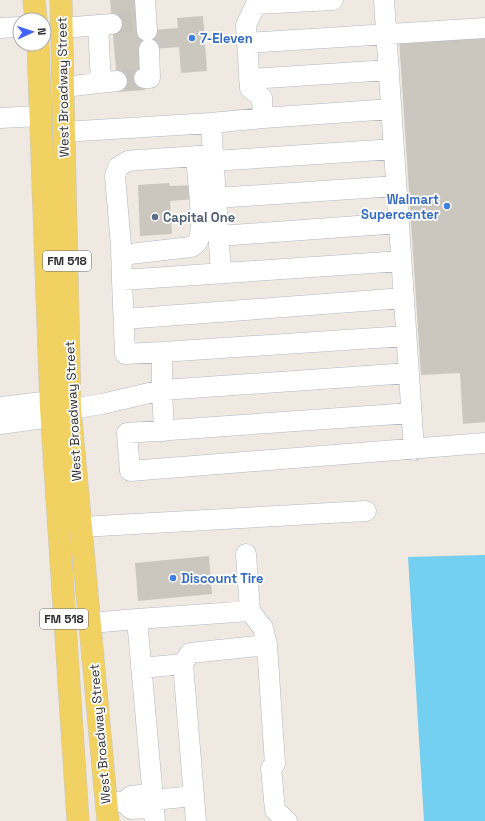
<svg xmlns="http://www.w3.org/2000/svg" width="485" height="821" viewBox="0 0 485 821" font-family="'Space Grotesk',sans-serif">
<style>
.water{fill:#75cff0}
.building{fill:#cbc7bf}
.lines{fill:none;stroke-linecap:round;stroke-linejoin:round}
.minor-tunnel{stroke:#c8c4bd;stroke-width:20;stroke-dasharray:20 10;stroke-linecap:butt}
.minor-casing{stroke:#b4b7c1;stroke-width:21}
.major-casing{stroke:#c9c9c9;stroke-width:23}
.minor{stroke:#fff;stroke-width:20}
.major{stroke:#f2d163;stroke-width:22}
.shop-dot{fill:#3f7fe0;stroke:#fff;stroke-width:1.5}
.service-dot{fill:#5c6f8a;stroke:#fff;stroke-width:1.5}
.labels{text-anchor:middle;dominant-baseline:central;stroke-width:3.5;stroke-linejoin:round;paint-order:stroke}
.shield{fill:#fff;stroke:#6d6d6d;stroke-width:1}
.shield-label{font-size:12px;font-weight:bold;fill:#2e2e2e}
.shop-label{font-size:13px;font-weight:bold;fill:#366cbe;stroke:#fff;text-anchor:start}
.street-label{font-size:13px;fill:#2e2e2e;stroke:#fff}
.service-label{font-size:13px;font-weight:bold;fill:#4e5e75;stroke:#fff;text-anchor:start}
</style>
<rect width="100%" height="100%" fill="#efe9e1"/>
<path class="water" d="M 485,555 L 485,821 L 424,821 L 408,557 Z"/>
<path class="building" d="M 110,0 L 139,0 L 141,31 L 178,28 L 177,18 L 203,16 L 207,71 L 181,73 L 179,47 L 142,50 L 145,90 L 118,92 Z
M 485,33 L 485,422 L 463,424 L 460,373 L 421,375 L 399,38 Z
M 169,183 L 170,186 L 195,185 L 195,199 L 170,201 L 172,234 L 140,236 L 138,185 Z
M 209,556 L 212,594 L 138,601 L 135,563 Z"/>
<g class="lines">
<path class="minor-tunnel" d="M 112,24 L 140,21
M 117,81 L 144,78"/>
<defs>
<path id="minor" d="M 145,0 L 147,31
M 384,0 L 414,450
M 98,25 L 101,83
M 0,28 L 20,27
M 62,28 L 112,24
M 247,43 L 485,28
M 144,78 L 150,78 L 149,49
M 249,79 L 389,70
M 63,87 L 117,81
M 0,118 L 40,116
M 263,118 L 391,109
M 211,123 L 221,273
M 63,132 L 211,123 L 263,118 L 262,98 L 250,88 L 246,25 L 256,4 L 333,0
M 213,161 L 394,149
M 216,198 L 396,186
M 219,236 L 399,223
M 121,255 L 191,247 C 195,245 198,243 199,238 C 204,224 197,174 196,156
M 401,261 L 122,280 L 125,354 L 162,352 L 162,390 L 409,373
M 122,280 L 121,246 L 115,176 L 118,167 L 128,161 L 138,160 L 213,155
M 124,319 L 404,298
M 162,352 L 406,336
M 0,407 L 51,401
M 70,409 L 102,404 L 162,390 L 164,431
M 411,413 L 127,433 L 130,471 L 485,443
M 0,424 L 52,417
M 81,527 L 366,511
M 246,554 L 250,611
M 137,619 L 250,611 L 263,628 L 267,645 L 275,764 L 271,768 L 275,810 L 287,821
M 90,623 L 137,619 L 155,821
M 183,664 L 196,821
M 141,668 L 183,664 L 190,653 L 267,645
M 153,800 L 194,796
M 106,802 L 124,802 L 131,809 L 149,808 L 153,800 L 148,794 L 131,796 L 124,802"/>
<path id="major" d="M 34,0 L 36,20
M 61,0 L 70,409 L 108,821
M 38,44 L 51,408 L 78,821"/>
</defs>
<use href="#minor" class="minor-casing"/>
<use href="#major" class="major-casing"/>
<use href="#minor" class="minor"/>
<use href="#major" class="major"/>
</g>
<g class="shop-dot">
<circle cx="192" cy="38" r="4"/>
<circle cx="447" cy="206" r="4"/>
<circle cx="173" cy="578" r="4"/>
</g>
<circle class="service-dot" cx="155" cy="217" r="4"/>
<g class="labels">
<g class="shield">
<rect x="43" y="251" width="48" height="20" rx="3"/>
<rect x="40" y="609" width="48" height="20" rx="3"/>
</g>
<g class="shield-label">
<text x="67" y="261">FM 518</text>
<text x="64" y="619">FM 518</text>
</g>
<g class="shop-label">
<text x="200" y="38">7-Eleven</text>
<text x="439" y="199" text-anchor="end">Walmart<tspan x="439" dy="15">Supercenter</tspan></text>
<text x="181" y="578">Discount Tire</text>
</g>
<g class="street-label">
<text transform="translate(63 87) rotate(-91)">West Broadway Street</text>
<text transform="translate(73 411) rotate(-93)">West Broadway Street</text>
<text transform="translate(100 734) rotate(-95)">West Broadway Street</text>
</g>
<g class="service-label">
<text x="163" y="217">Capital One</text>
</g>
</g>
<g transform="translate(32 32) rotate(87)"><circle r="19" fill="#ffffff" stroke="#ababab"/>
<path d="M0-3L7 15L0 10L-7 15Z" fill="#4264fb"/>
<text y="-6" font-size="11" font-weight="bold" text-anchor="middle" fill="#2e2e2e">N</text>
</g>
</svg>
